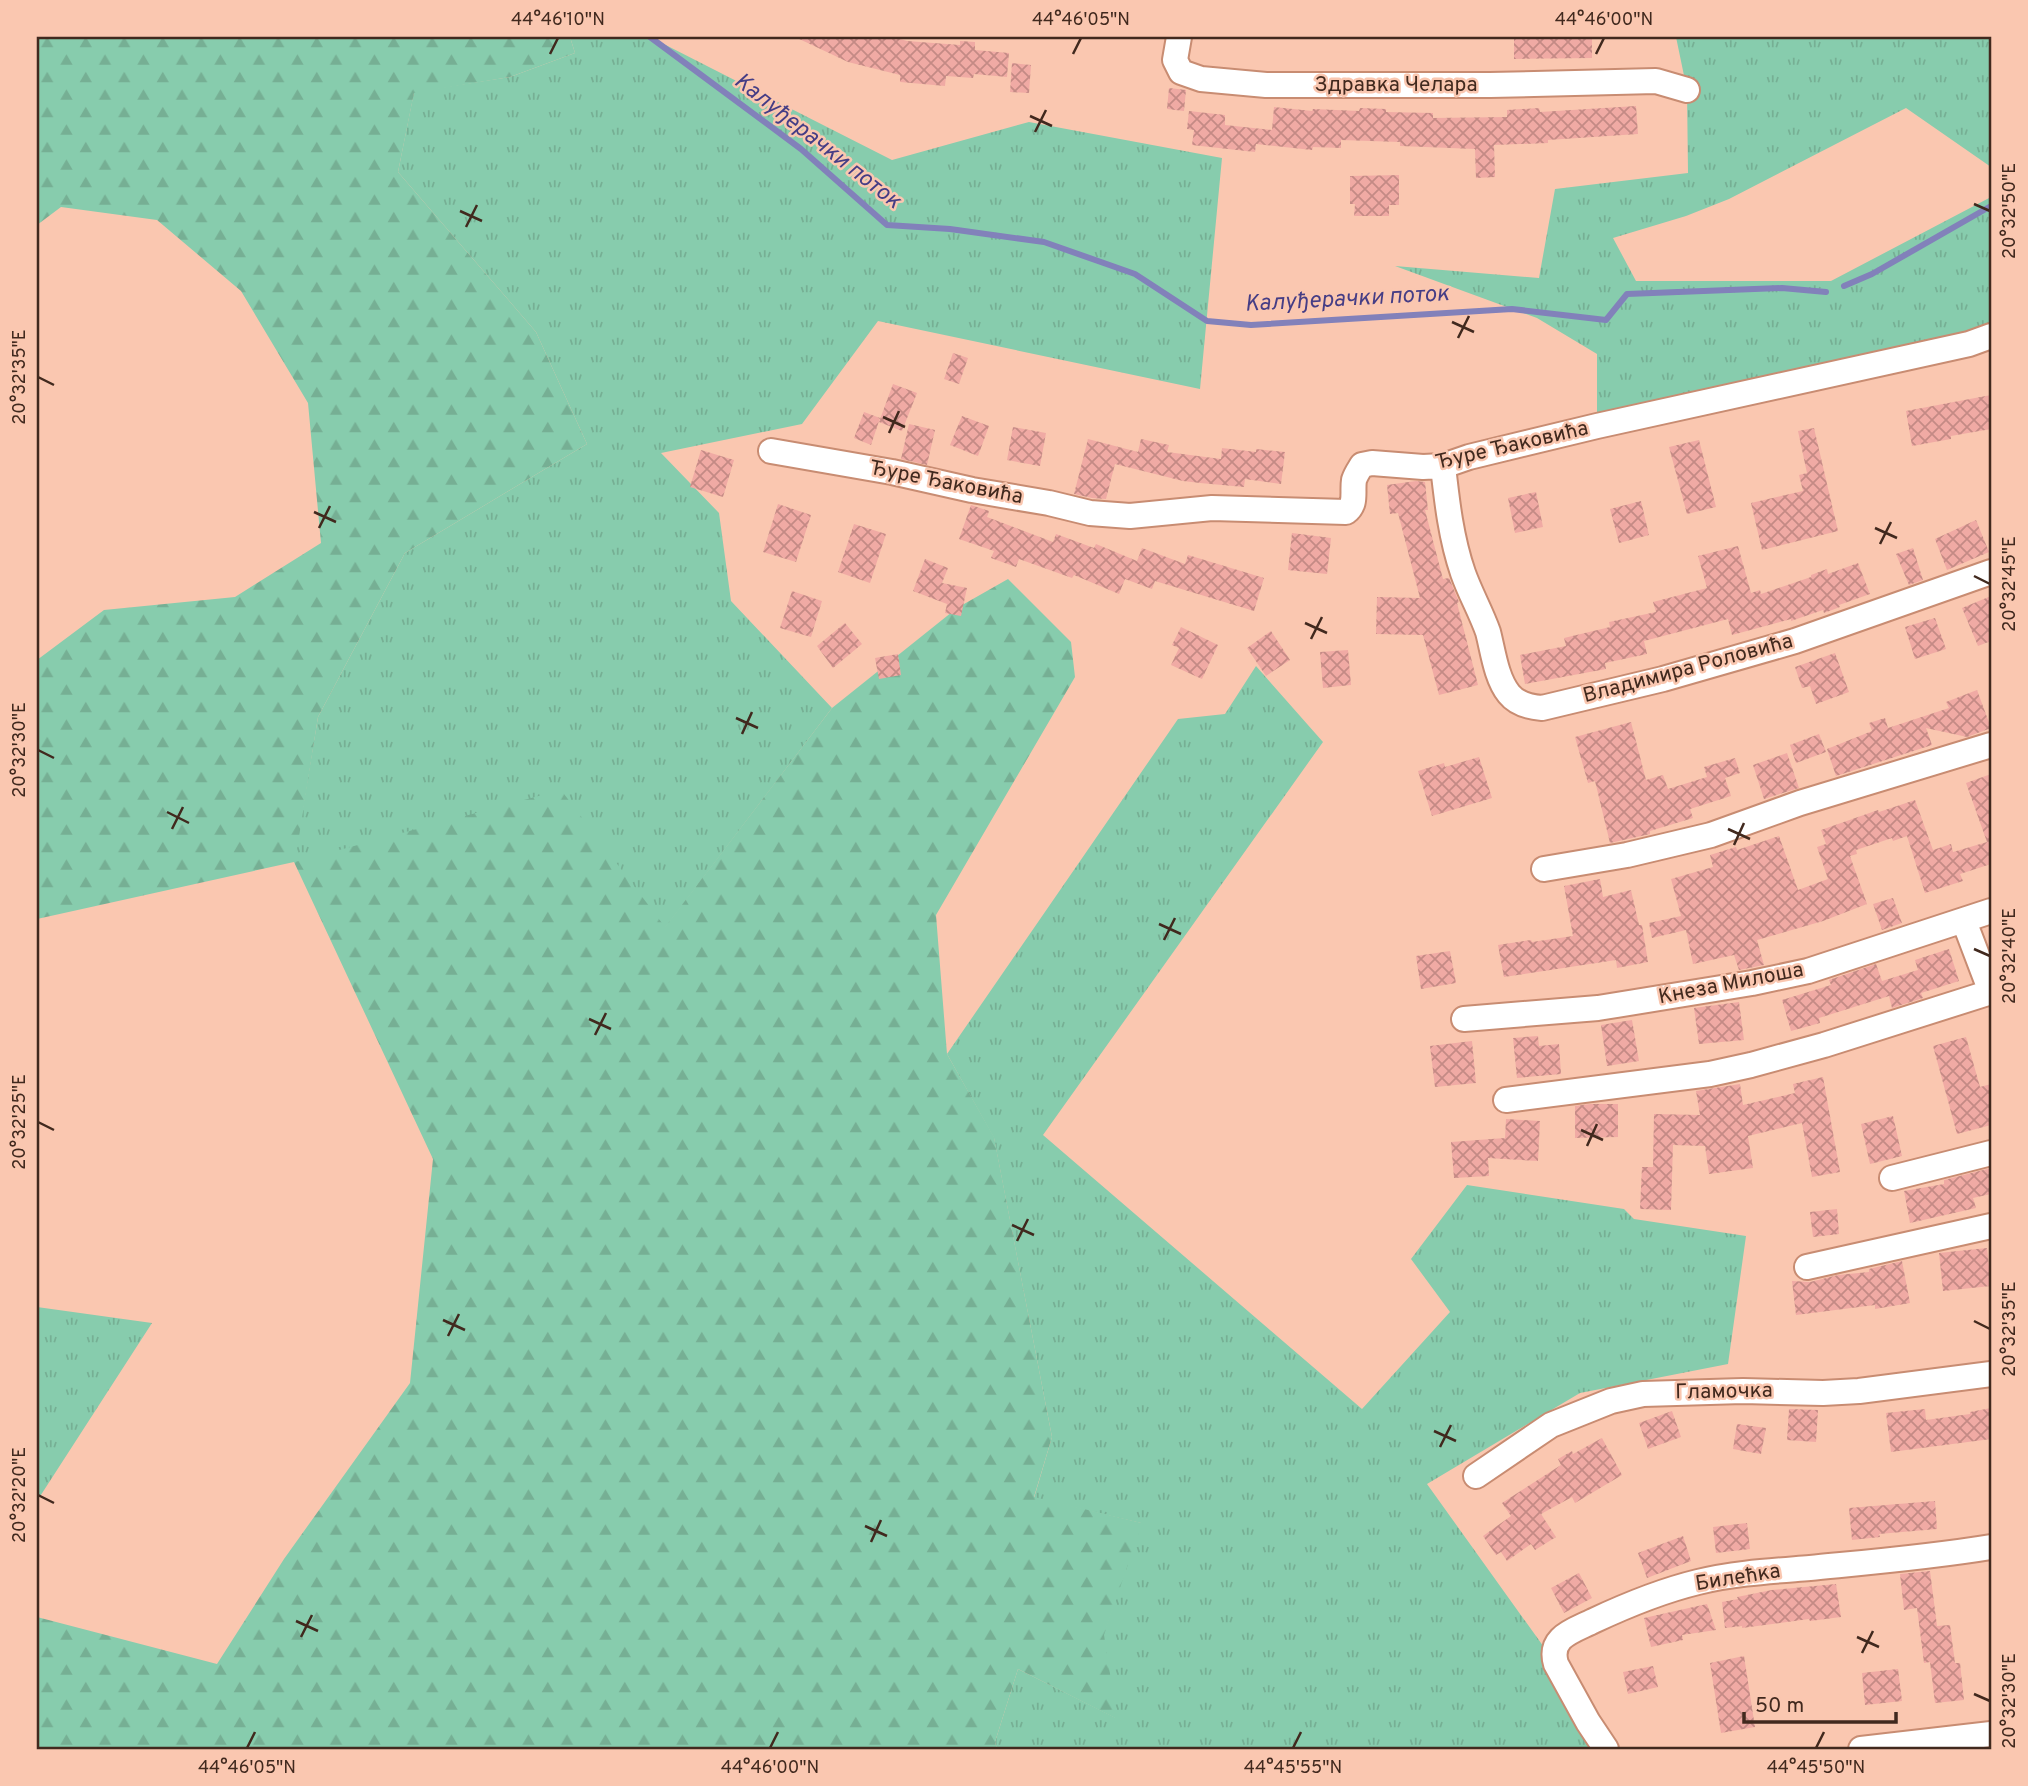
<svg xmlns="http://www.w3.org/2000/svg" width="2028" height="1786" viewBox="0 0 2028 1786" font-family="Overpass,sans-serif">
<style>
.grass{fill:url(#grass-tufts)}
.forest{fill:url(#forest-firs)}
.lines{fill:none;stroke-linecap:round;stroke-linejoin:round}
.stream{stroke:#8281ba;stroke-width:6}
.building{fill:url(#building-cross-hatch)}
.street-casing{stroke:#c88c72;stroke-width:28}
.street{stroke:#fff;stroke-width:24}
.ticks{fill:none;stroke:#41291e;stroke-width:2.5}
.labels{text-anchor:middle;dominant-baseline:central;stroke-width:5;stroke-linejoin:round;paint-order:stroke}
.street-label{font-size:21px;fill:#41291e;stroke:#fac7b0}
.water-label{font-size:23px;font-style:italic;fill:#453d85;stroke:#fac7b0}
.neatline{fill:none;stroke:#41291e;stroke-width:2.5}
.ticks-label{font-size:18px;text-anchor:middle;fill:#41291e}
</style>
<defs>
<pattern id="grass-tufts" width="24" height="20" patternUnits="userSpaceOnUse" patternTransform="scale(1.75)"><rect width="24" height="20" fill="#87ccad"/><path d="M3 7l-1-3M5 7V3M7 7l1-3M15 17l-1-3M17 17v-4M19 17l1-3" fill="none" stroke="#76af94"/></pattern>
<pattern id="forest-firs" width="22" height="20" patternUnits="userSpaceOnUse" patternTransform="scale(1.75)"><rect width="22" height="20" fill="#87ccad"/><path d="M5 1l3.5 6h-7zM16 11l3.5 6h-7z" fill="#76af94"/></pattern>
<pattern id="building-cross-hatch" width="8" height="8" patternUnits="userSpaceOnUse" patternTransform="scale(1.75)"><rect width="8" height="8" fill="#f0aaa4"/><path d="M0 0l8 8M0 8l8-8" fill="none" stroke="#c48a85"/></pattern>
</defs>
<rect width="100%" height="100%" fill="#fac7b0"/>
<path class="grass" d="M 570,37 L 650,37 L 892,160 L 1029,122 L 1222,158 L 1200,389 L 878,321 L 802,424 L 661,453 L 719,513 L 731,601 L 832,708 L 665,928 L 294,862 L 318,717 L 405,553 L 587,444 L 536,332 L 398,172 L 414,92 L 510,77 L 575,53 Z
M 1676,37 L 1991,37 L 1991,167 L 1906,108 L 1729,199 L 1686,216 L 1613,238 L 1636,281 L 1831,281 L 1991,197 L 1991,325 L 1969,344 L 1597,426 L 1597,354 L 1537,318 L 1395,266 L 1539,278 L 1555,189 L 1688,173 L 1687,90 Z
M 1256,666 L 1323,742 L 1043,1135 L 1362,1409 L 1450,1312 L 1411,1259 L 1467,1185 L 1624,1209 L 1634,1219 L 1746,1236 L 1728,1364 L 1580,1393 L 1427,1484 L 1556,1664 L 1594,1749 L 997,1749 L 995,1742 L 1018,1669 L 1116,1718 L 1103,1636 L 1141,1523 L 1034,1498 L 1052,1437 L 994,1138 L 947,1054 L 1178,719 L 1225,714 Z
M 37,1307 L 152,1323 L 37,1501 Z"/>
<path class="forest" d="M 37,37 L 570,37 L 575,53 L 510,77 L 414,93 L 398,172 L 536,332 L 587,444 L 405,553 L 318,717 L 295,862 L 561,790 L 665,927 L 832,708 L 957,608 L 1008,579 L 1071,642 L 1075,677 L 936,915 L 947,1054 L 994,1137 L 1052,1437 L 1034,1497 L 1142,1523 L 1104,1635 L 1117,1719 L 1018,1669 L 995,1742 L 997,1749 L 37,1749 L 37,1617 L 217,1664 L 284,1559 L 410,1383 L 433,1159 L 294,862 L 37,919 L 37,660 L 104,610 L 235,597 L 321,543 L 308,403 L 241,291 L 157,220 L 61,207 L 37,225 Z"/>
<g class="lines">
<path class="stream" d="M 650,37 L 801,149 L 887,225 L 950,229 L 1044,242 L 1135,274 L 1207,321 L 1251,325 L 1512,309 L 1606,320 L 1627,294 L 1782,288 L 1826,292
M 1844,286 L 1872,274 L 1991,206"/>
</g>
<path class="building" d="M 795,37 L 893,37 L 907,41 L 960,45 L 960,41 L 975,42 L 975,50 L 1009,53 L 1007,77 L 974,74 L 973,78 L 946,76 L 945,86 L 900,82 L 900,75 L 848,62 Z
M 1514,37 L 1592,37 L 1592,58 L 1514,59 Z
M 1012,63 L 1031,65 L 1029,93 L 1010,92 Z
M 1169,88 L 1186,90 L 1184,111 L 1167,109 Z
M 1636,106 L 1638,134 L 1548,140 L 1548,143 L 1494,145 L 1495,177 L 1476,178 L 1475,149 L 1400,146 L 1400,142 L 1341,140 L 1341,148 L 1313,147 L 1312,150 L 1256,144 L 1255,152 L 1192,145 L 1194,130 L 1187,129 L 1189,111 L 1225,115 L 1225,125 L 1272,130 L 1274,107 L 1312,111 L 1313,109 L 1359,111 L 1360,108 L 1386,109 L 1386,112 L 1433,113 L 1433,118 L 1507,117 L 1507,110 L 1539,108 L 1540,112 Z
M 1399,175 L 1399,205 L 1389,205 L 1389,216 L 1354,216 L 1355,204 L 1350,204 L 1350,176 Z
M 953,353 L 968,358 L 959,384 L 944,379 Z
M 893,384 L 917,393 L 902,431 L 879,422 Z
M 1991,395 L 1991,429 L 1951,436 L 1951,439 L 1912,446 L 1906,411 Z
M 864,412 L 880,418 L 871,445 L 854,438 Z
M 962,416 L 989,426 L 978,456 L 950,445 Z
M 909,424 L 935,430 L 927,465 L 901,459 Z
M 1013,427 L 1046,433 L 1040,466 L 1007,460 Z
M 1814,428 L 1838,531 L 1762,550 L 1751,503 L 1803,491 L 1799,475 L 1807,473 L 1798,431 Z
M 1088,439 L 1138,452 L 1141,439 L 1169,445 L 1167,452 L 1221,459 L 1222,448 L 1256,452 L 1256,449 L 1285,452 L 1281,484 L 1245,479 L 1244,487 L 1200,483 L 1183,481 L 1115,464 L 1106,499 L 1092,498 L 1074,494 Z
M 1699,440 L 1716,507 L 1687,514 L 1669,447 Z
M 701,450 L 734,460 L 723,497 L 690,487 Z
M 1416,481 L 1425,482 L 1428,510 L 1425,510 L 1443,579 L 1449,578 L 1459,602 L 1457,603 L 1478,685 L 1439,695 L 1423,635 L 1376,634 L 1377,597 L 1420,598 L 1398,513 L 1390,514 L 1387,485 Z
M 1536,492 L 1543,527 L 1515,533 L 1508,498 Z
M 1641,501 L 1649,535 L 1619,543 L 1610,509 Z
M 778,504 L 811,515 L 796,562 L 763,552 Z
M 971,505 L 989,511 L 987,517 L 1053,542 L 1056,534 L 1094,548 L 1096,544 L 1137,561 L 1142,548 L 1185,564 L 1188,555 L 1264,578 L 1254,611 L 1155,581 L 1152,589 L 1125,579 L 1119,594 L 1074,575 L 1072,578 L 1019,559 L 1016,567 L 991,558 L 994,551 L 959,539 Z
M 1976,520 L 1989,552 L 1947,570 L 1935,539 Z
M 854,524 L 886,534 L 870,583 L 838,572 Z
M 1292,533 L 1331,538 L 1327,574 L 1288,570 Z
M 1738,546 L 1751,593 L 1760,590 L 1761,594 L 1811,577 L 1811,575 L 1827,569 L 1828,574 L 1858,563 L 1870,594 L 1839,605 L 1840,607 L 1824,613 L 1823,610 L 1791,621 L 1791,619 L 1732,635 L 1728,619 L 1644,641 L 1647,654 L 1605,663 L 1606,669 L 1525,684 L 1520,655 L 1566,646 L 1564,638 L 1610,627 L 1609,622 L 1656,612 L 1653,602 L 1707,588 L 1698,556 Z
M 1913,548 L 1923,580 L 1909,585 L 1896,554 Z
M 925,559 L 948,568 L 942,583 L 967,588 L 961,616 L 945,613 L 947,604 L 913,591 Z
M 792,591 L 822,601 L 811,637 L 780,628 Z
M 1991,596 L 1991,641 L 1978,646 L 1962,608 Z
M 1935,618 L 1946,649 L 1915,659 L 1905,627 Z
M 845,623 L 862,644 L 833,668 L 817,646 Z
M 1181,627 L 1218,645 L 1202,679 L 1171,665 L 1179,648 L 1172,645 Z
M 1271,631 L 1290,660 L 1266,676 L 1247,648 Z
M 1348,650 L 1351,685 L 1323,688 L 1320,652 Z
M 1835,653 L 1849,692 L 1816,704 L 1810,686 L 1802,688 L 1795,667 Z
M 898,654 L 901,675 L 879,679 L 875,658 Z
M 1977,690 L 1991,728 L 1967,737 L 1926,728 L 1932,745 L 1836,776 L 1827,749 L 1872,731 L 1869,723 L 1885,718 L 1888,728 L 1949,708 L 1946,702 Z
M 1631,722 L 1646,780 L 1663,775 L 1668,789 L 1707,777 L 1704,767 L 1735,758 L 1740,773 L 1725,778 L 1731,796 L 1690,809 L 1693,818 L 1650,831 L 1650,834 L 1610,843 L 1595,781 L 1588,783 L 1575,737 Z
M 1819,734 L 1826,752 L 1796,763 L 1790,745 Z
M 1787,753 L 1799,788 L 1764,799 L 1753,765 Z
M 1479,757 L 1492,798 L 1432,816 L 1418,771 L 1444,763 L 1445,767 Z
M 1991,774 L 1991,864 L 1960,874 L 1963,881 L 1925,893 L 1907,836 L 1893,841 L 1892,838 L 1856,850 L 1857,854 L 1850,856 L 1867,904 L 1823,921 L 1757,940 L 1764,965 L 1739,970 L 1734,955 L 1693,964 L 1686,930 L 1652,938 L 1649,923 L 1681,916 L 1671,879 L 1713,867 L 1710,855 L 1736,847 L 1737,850 L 1779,836 L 1798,890 L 1828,879 L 1817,847 L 1826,844 L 1821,830 L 1878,810 L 1879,812 L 1915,800 L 1933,850 L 1951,844 L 1953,852 L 1987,842 L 1966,783 Z
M 1600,879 L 1603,897 L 1631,890 L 1639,925 L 1642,925 L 1648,962 L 1617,968 L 1616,960 L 1504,977 L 1498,945 L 1531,940 L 1532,942 L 1573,936 L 1564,886 Z
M 1893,898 L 1902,923 L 1882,930 L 1873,904 Z
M 1949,949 L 1959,981 L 1921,993 L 1923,998 L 1892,1008 L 1889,996 L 1819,1018 L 1820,1023 L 1791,1031 L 1782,1000 L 1831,985 L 1829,980 L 1876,964 L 1882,981 L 1918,970 L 1915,960 Z
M 1450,951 L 1456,983 L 1421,989 L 1416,956 Z
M 1739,1002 L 1744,1040 L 1699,1044 L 1694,1008 Z
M 1632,1020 L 1639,1061 L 1607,1066 L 1601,1025 Z
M 1538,1036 L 1539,1046 L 1559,1044 L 1561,1074 L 1517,1078 L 1513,1038 Z
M 1966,1037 L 1980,1087 L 1991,1084 L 1991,1125 L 1957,1134 L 1933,1046 Z
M 1472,1041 L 1476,1083 L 1435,1087 L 1430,1046 Z
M 1823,1077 L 1840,1172 L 1812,1177 L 1802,1123 L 1748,1136 L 1753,1168 L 1709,1174 L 1705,1146 L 1673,1145 L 1671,1210 L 1640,1209 L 1642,1167 L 1653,1167 L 1654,1114 L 1700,1115 L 1696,1091 L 1740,1084 L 1743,1105 L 1795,1093 L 1793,1084 Z
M 1590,1104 L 1618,1104 L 1618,1137 L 1575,1138 L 1575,1106 Z
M 1893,1116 L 1902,1156 L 1870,1164 L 1861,1124 Z
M 1506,1119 L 1540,1121 L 1538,1161 L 1488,1158 L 1489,1176 L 1454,1178 L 1451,1142 L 1505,1138 Z
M 1991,1168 L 1991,1194 L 1973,1198 L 1976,1208 L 1910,1223 L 1904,1191 L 1944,1184 L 1944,1180 Z
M 1837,1209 L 1839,1234 L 1813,1237 L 1810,1212 Z
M 1987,1248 L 1991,1286 L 1943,1291 L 1939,1253 Z
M 1902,1261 L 1910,1303 L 1875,1309 L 1875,1305 L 1796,1315 L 1792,1281 L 1810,1282 L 1838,1275 L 1869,1272 L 1869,1269 Z
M 1991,1408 L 1991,1439 L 1891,1452 L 1886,1413 L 1925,1409 L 1926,1420 L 1970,1414 L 1970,1412 Z
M 1789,1409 L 1818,1410 L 1816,1442 L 1787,1440 Z
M 1672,1411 L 1681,1437 L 1648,1449 L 1639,1423 Z
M 1737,1424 L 1766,1428 L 1761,1454 L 1733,1449 Z
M 1602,1438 L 1622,1475 L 1575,1503 L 1572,1497 L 1541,1514 L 1556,1537 L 1535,1550 L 1531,1544 L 1507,1561 L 1501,1552 L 1496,1555 L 1483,1536 L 1511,1516 L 1502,1503 L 1561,1465 L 1558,1459 L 1572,1451 L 1573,1454 Z
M 1935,1501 L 1937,1529 L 1879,1534 L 1880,1537 L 1852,1540 L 1849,1508 Z
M 1747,1523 L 1750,1549 L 1716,1553 L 1713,1527 Z
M 1683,1536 L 1691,1561 L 1647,1578 L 1638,1553 Z
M 1930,1571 L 1937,1626 L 1950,1625 L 1955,1663 L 1960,1663 L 1964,1700 L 1935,1703 L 1930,1662 L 1924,1663 L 1917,1608 L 1904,1610 L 1900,1574 Z
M 1579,1573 L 1592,1598 L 1564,1613 L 1551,1588 Z
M 1836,1584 L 1841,1617 L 1810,1621 L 1809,1619 L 1742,1628 L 1742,1626 L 1725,1628 L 1722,1602 L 1738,1599 L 1737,1597 L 1772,1590 Z
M 1707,1604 L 1716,1630 L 1682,1635 L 1683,1640 L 1651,1647 L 1644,1618 Z
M 1744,1656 L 1755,1727 L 1721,1733 L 1710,1663 Z
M 1653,1666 L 1658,1687 L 1628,1694 L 1623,1672 Z
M 1898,1669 L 1902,1701 L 1865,1705 L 1862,1673 Z"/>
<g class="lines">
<defs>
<path id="street" d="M 1179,37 L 1175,60 L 1181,72 L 1201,79 L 1266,85 L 1490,85 L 1656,81 L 1687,90
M 771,451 L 892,472 L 972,490 L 1049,503 L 1090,513 L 1130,516 L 1212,508 L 1346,512 C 1357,504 1352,492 1354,480 C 1356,474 1359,470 1362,465 L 1372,463 L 1423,467 L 1443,466 L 1469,457 L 1597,426 L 1969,344 L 1991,336
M 1443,466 C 1447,502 1451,538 1463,573 C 1470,593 1481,612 1488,632 C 1493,651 1496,678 1509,694 C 1517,704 1529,707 1542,708 L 1663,679 L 1795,641 L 1991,572
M 1544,869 L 1627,855 L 1711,835 L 1800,803 L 1991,745
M 1964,921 L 1991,992
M 1464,1019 L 1598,1008 L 1752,983 L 1808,971 L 1991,911
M 1506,1100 L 1710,1074 L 1751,1065 L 1824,1045 L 1991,992
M 1892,1178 L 1991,1153
M 1807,1267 L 1991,1226
M 1476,1476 L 1551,1425 L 1611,1401 L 1643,1394 L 1743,1391 L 1823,1393 L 1859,1391 L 1991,1374
M 1606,1749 L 1588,1722 L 1556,1664 C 1548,1637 1573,1631 1593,1621 C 1627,1605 1661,1591 1698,1582 C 1734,1573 1773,1571 1810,1568 C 1871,1562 1931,1557 1991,1547
M 1861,1749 L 1991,1734"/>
</defs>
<use href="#street" class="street-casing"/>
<use href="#street" class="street"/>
</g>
<path class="ticks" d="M 550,54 L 558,38M 1073,54 L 1081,38M 1596,54 L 1604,38M 1030,116 L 1052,126M 1035,132 L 1046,110M 1974,204 L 1990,211M 460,211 L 482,221M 466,227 L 477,205M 1452,322 L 1474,332M 1458,338 L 1469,316M 38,377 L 54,385M 883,417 L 905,427M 889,433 L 899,411M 314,512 L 336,522M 319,528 L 330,506M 1875,528 L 1897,538M 1880,544 L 1891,522M 1974,576 L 1990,584M 1305,623 L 1327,633M 1311,639 L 1322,617M 736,718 L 758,728M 742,734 L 752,712M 38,750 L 54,758M 167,812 L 189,823M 172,829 L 183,807M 1728,829 L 1750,839M 1734,845 L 1744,823M 1159,924 L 1181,934M 1164,940 L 1175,918M 1974,949 L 1990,956M 589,1019 L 611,1029M 595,1035 L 606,1013M 38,1122 L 54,1130M 1581,1130 L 1603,1140M 1587,1146 L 1597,1124M 1012,1225 L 1034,1235M 1017,1241 L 1028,1219M 443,1320 L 465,1330M 1974,1321 L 1990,1329M 448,1336 L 459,1314M 1434,1431 L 1456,1441M 1440,1447 L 1451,1425M 38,1495 L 54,1503M 865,1526 L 887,1536M 871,1542 L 881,1520M 296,1621 L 318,1631M 301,1637 L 312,1615M 1857,1637 L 1879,1647M 1862,1653 L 1873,1631M 1974,1694 L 1990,1701M 247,1748 L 255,1732M 770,1748 L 778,1732M 1293,1748 L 1301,1732M 1816,1748 L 1824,1732"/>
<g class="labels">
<g class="street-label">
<text x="1396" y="85">Здравка Челара</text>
<text transform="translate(1512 446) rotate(-13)">Ђуре Ђаковића</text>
<text transform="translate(946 483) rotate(11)">Ђуре Ђаковића</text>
<text transform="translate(1688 669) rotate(-15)">Владимира Роловића</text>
<text transform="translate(1731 984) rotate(-11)">Кнеза Милоша</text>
<text transform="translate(1724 1392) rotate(-1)">Гламочка</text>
<text transform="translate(1738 1578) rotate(-9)">Билећка</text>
</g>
<g class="water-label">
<text transform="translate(817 142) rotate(38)">Калуђерачки поток</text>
<text transform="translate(1347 300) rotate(-3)">Калуђерачки поток</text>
</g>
</g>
<rect width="2028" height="1786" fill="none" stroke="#fac7b0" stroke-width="77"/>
<path d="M1744 1712v10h152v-10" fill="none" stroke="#41291e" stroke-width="3.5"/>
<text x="1755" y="1712" font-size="21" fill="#41291e" stroke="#fac7b0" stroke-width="5" paint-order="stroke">50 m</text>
<rect x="38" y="38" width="1952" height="1710" class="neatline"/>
<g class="ticks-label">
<text x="558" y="25">44°46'10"N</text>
<text x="1081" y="25">44°46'05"N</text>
<text x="1604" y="25">44°46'00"N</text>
<text transform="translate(2009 211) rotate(-90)" y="6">20°32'50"E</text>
<text transform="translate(19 377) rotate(-90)" y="6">20°32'35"E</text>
<text transform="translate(2009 584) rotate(-90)" y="6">20°32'45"E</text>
<text transform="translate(19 750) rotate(-90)" y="6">20°32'30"E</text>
<text transform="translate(2009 956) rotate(-90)" y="6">20°32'40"E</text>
<text transform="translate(19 1122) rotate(-90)" y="6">20°32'25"E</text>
<text transform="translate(2009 1329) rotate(-90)" y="6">20°32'35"E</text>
<text transform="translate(19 1495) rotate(-90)" y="6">20°32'20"E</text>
<text transform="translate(2009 1701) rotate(-90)" y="6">20°32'30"E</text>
<text x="247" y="1773">44°46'05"N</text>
<text x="770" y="1773">44°46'00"N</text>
<text x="1293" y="1773">44°45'55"N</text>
<text x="1816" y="1773">44°45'50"N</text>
</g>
</svg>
